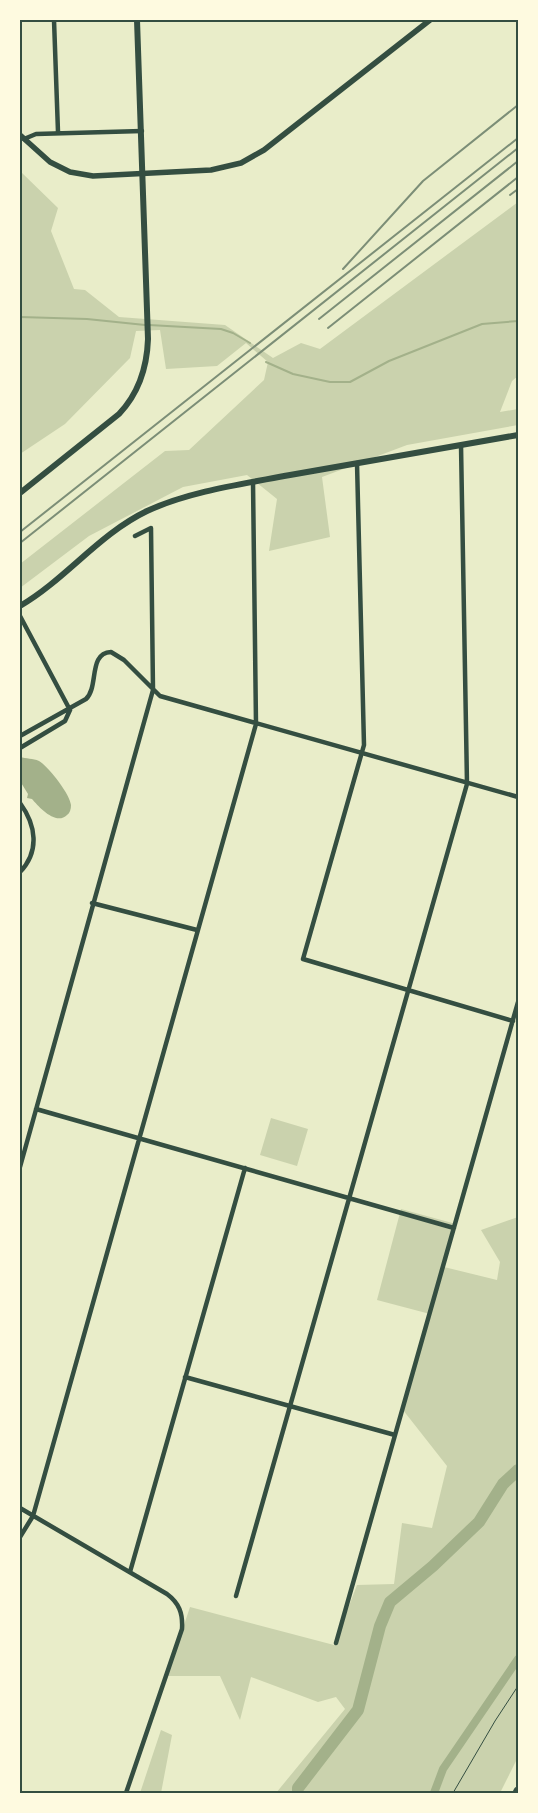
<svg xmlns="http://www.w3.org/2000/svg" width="538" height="1813" viewBox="0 0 538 1813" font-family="'Alegreya Sans',sans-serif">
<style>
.green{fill:#cad2ad}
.water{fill:#a3b18a}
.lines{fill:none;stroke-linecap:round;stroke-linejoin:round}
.stream{stroke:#a3b18a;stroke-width:2}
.canal{stroke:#a3b18a;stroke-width:8}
.river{stroke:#a3b18a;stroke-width:12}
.path{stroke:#344e41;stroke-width:1}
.minor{stroke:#344e41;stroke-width:4.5}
.tertiary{stroke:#344e41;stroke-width:5.5}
.secondary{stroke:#344e41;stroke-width:6}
.motorway{stroke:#344e41;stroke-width:9}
.rail{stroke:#7c8e77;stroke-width:2}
.neatline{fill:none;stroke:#344e41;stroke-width:2}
</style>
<rect width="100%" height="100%" fill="#e9edc9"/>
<path class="green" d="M 20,171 L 58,208 L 51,231 L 74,289 L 85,290 L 119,317 L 225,325 L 273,358 L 301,343 L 320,349 L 518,202 L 518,376 L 512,381 L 500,412 L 518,409 L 518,425 L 407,445 L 322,477 L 330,537 L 269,551 L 277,499 L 247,475 L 183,487 L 89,536 L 20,588 L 20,564 L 165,451 L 189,450 L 264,380 L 268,362 L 246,343 L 217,366 L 166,369 L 160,330 L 136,331 L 130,358 L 65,424 L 20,454 Z
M 271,1118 L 308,1129 L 297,1166 L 260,1155 Z
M 401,1209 L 456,1224 L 444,1267 L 497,1280 L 500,1262 L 481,1230 L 518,1217 L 518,1757 L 500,1793 L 276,1793 L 345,1709 L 336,1697 L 318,1702 L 251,1677 L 240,1720 L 220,1676 L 167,1676 L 190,1607 L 334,1645 L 357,1585 L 394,1584 L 402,1523 L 432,1528 L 447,1466 L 403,1410 L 430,1314 L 377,1300 Z
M 161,1730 L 172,1735 L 161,1793 L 140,1793 Z"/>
<path class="water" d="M 20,757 C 26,759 33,758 39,761 C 48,766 70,794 71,805 C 71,809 70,813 67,815 C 56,826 39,807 32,799 L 27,798 L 28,794 L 20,781 Z"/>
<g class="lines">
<path class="stream" d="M 20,317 L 87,319 L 145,325
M 149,325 L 221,329 L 233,333 L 250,343
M 266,362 L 293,374 L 330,382 L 350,382 L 389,361 L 482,324 L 518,321"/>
<path class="canal" d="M 434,1793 L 443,1769 L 518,1659"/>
<path class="river" d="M 298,1793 L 298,1788 L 358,1710 L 380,1626 L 390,1602 L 433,1566 L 479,1522 L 503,1484 L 518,1470"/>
<path class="path" d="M 453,1793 L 495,1721 L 518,1686"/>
<path class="minor" d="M 54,20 L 58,132
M 24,139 L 36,134 L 142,131
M 357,463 L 364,745 L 303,959 L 513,1021
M 20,616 L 70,710
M 20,736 L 86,699 C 99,687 88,653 111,652 L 124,660 L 160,696 L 518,797
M 20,748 L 65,721 L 70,710
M 20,803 C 36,825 40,851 20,872
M 92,903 L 197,930
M 36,1109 L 454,1228
M 20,1167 L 153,690 L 151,528 L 135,536
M 185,1377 L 395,1435
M 20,1508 L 167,1594 C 179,1603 183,1613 182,1629 L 126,1793
M 20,1537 L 33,1516 L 256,724 L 253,482
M 130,1572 L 245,1168
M 236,1596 L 467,784 L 461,445
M 336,1643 L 518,1002"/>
<path class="tertiary" d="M 20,135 L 50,162 L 70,172 L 93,176 L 211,170 L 241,163 L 264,150 L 430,20"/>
<path class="secondary" d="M 20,493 L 119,414 C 139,393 147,367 148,339 L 137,20
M 20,606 C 66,579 99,534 147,511 C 191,491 243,484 290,475 C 366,461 442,449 518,435"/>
<path class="motorway" d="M 517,1793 L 518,1791"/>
<path class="rail" d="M 510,195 L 518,189
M 343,269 L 423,181 L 518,105
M 319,319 L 518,161
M 328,328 L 518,177
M 20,532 L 518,138
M 20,543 L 518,148"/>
</g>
<rect width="538" height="1813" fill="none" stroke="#fefae0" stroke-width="42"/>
<rect x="21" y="21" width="496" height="1771" class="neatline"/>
</svg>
